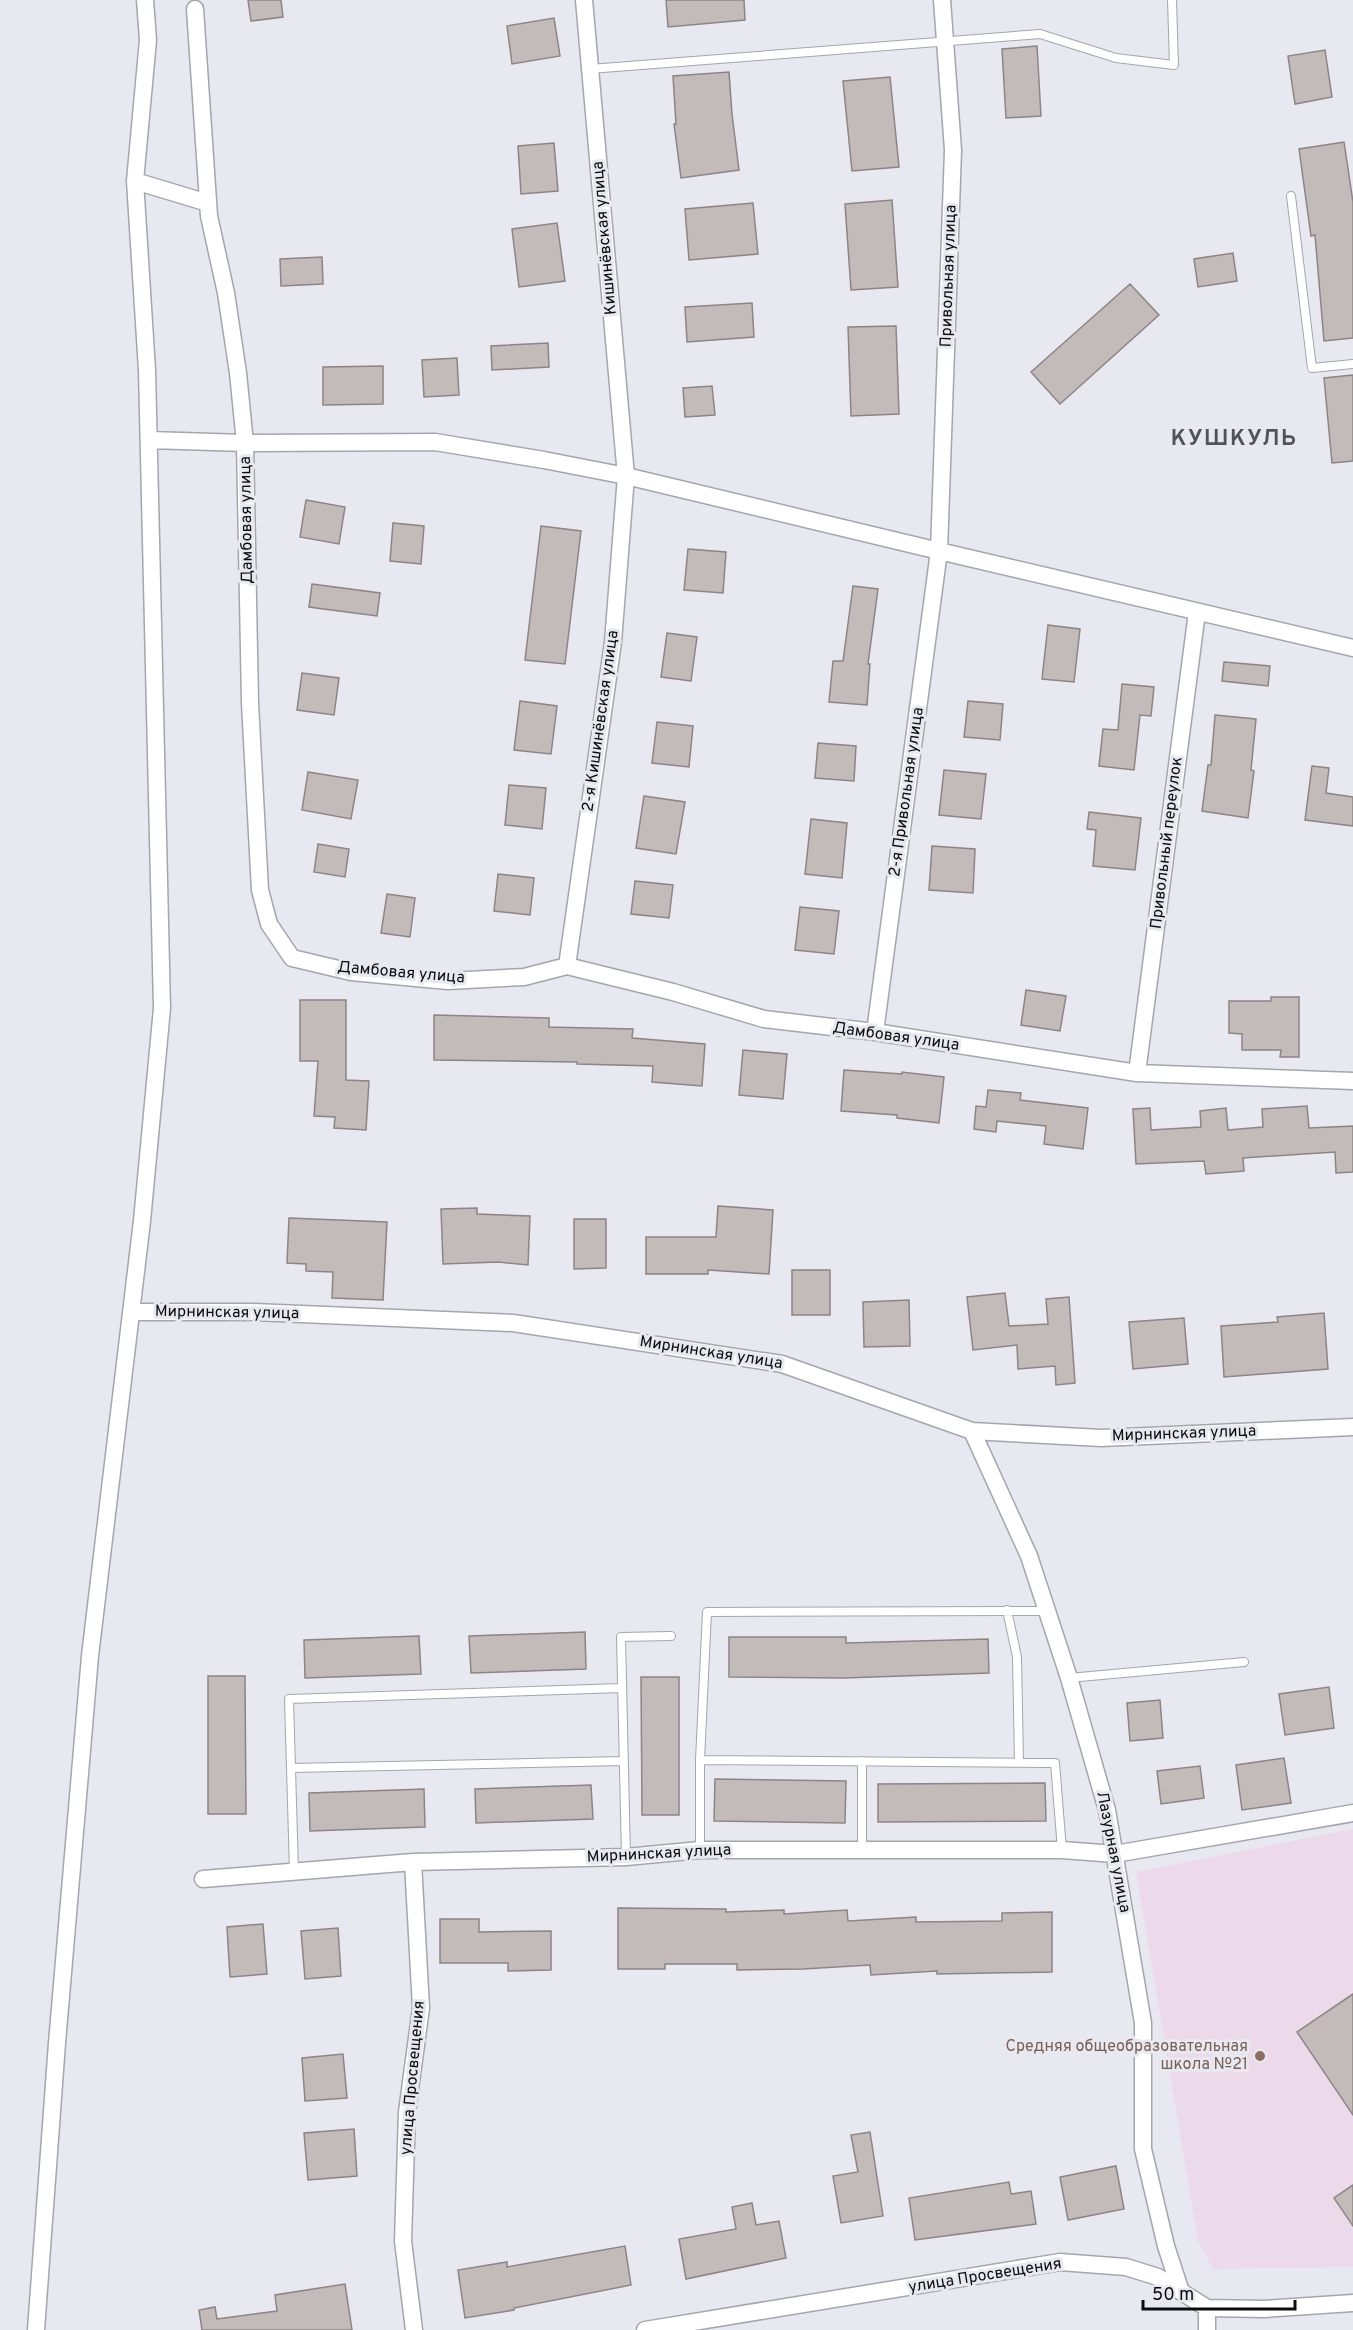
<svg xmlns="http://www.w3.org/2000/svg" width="1353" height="2330" viewBox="0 0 1353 2330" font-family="Overpass,sans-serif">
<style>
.education{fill:#ecd9e9}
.building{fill:#c3baba;stroke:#8d8484;stroke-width:1.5}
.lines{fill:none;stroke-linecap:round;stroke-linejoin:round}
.service-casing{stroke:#a5a5ad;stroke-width:10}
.minor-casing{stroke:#a5a5ad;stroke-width:19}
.service{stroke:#fff;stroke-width:8}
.minor{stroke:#fff;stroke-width:16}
.education-dot{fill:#8d6e63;stroke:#e8e9f0;stroke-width:2}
.labels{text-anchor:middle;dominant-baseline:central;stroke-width:6;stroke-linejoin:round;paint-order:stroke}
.street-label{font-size:16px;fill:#0c0c0f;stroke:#e8e9f0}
.education-label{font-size:16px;fill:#785e54;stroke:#e8e9f0;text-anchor:end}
.district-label{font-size:22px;font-weight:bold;letter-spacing:1.5px;fill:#525258;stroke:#e8e9f0}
</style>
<rect width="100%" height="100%" fill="#e8e9f0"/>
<path class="education" d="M 1353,1829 L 1353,2267 L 1213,2269 L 1198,2241 L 1136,1872 Z"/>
<path class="building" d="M 248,0 L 281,0 L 283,17 L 251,21 Z
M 666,0 L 744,0 L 745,20 L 668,27 Z
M 554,18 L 560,56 L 512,64 L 507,26 Z
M 1037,46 L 1041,116 L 1006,118 L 1002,49 Z
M 1325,50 L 1332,97 L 1295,104 L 1288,56 Z
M 729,72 L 732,114 L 739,170 L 681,178 L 674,124 L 676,124 L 673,76 Z
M 890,77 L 899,167 L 852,171 L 843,81 Z
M 1344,142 L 1353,202 L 1353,338 L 1324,341 L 1315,235 L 1311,236 L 1299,149 Z
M 554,143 L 558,191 L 521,194 L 518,146 Z
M 892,200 L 898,287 L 851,290 L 845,204 Z
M 753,203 L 758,254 L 689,260 L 685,209 Z
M 557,223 L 565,281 L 519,287 L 512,229 Z
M 1233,253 L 1237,281 L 1198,287 L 1194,259 Z
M 322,257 L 323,284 L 281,286 L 280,259 Z
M 1130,284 L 1159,315 L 1060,404 L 1031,372 Z
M 752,303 L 754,337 L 687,342 L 685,307 Z
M 896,326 L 899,414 L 851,416 L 848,327 Z
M 548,343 L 549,367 L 492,370 L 491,346 Z
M 457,358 L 459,395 L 424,397 L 422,360 Z
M 383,366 L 383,404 L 323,405 L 323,367 Z
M 1353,375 L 1353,461 L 1332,463 L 1324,378 Z
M 712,386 L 715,415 L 685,417 L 683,388 Z
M 306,500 L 345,507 L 339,544 L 300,537 Z
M 393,523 L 424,526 L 421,564 L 390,561 Z
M 541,526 L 581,531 L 565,664 L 525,660 Z
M 688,549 L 726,552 L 723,593 L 684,590 Z
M 312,584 L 380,593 L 377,616 L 309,607 Z
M 853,586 L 878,589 L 868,664 L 870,664 L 867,705 L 829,702 L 833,661 L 843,661 Z
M 1048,625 L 1080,629 L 1074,682 L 1042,679 Z
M 667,633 L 697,637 L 691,681 L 661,677 Z
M 1224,662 L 1270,666 L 1268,686 L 1222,681 Z
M 302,673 L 339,678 L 334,715 L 297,710 Z
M 1122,684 L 1154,687 L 1151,716 L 1140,715 L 1134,770 L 1099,766 L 1103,729 L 1118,730 Z
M 520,701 L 557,706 L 551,754 L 514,750 Z
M 968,701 L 1003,704 L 1000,740 L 964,737 Z
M 1215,715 L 1256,719 L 1251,770 L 1254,771 L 1248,818 L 1202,811 L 1208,765 L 1211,765 Z
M 657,722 L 693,726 L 689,767 L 652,763 Z
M 818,743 L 856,746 L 854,781 L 815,778 Z
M 1312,766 L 1329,768 L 1326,793 L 1353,797 L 1353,826 L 1305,820 Z
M 944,770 L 986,774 L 981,819 L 939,815 Z
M 308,772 L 358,780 L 351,819 L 302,810 Z
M 509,785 L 546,788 L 542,829 L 505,825 Z
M 644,796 L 685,802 L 676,854 L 636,848 Z
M 1089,812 L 1141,818 L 1135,870 L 1093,866 L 1096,830 L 1087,829 Z
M 811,819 L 847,823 L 842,878 L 805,874 Z
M 318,844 L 349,849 L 345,877 L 314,872 Z
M 932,846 L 975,849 L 973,893 L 929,890 Z
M 498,874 L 534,878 L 530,915 L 494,911 Z
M 635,881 L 673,885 L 669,918 L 631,914 Z
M 387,894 L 415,898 L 410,937 L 381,933 Z
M 800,907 L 839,911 L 834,954 L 795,950 Z
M 1026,990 L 1066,996 L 1060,1031 L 1021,1025 Z
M 1271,997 L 1299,997 L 1299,1057 L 1280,1057 L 1281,1050 L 1242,1050 L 1242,1034 L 1229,1033 L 1229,1001 L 1271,1001 Z
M 300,1000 L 346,1000 L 346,1080 L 369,1081 L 366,1130 L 334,1128 L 335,1117 L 314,1116 L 318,1061 L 300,1061 Z
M 434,1015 L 549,1018 L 549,1027 L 633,1029 L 632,1038 L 705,1044 L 702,1086 L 652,1082 L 653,1066 L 577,1064 L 577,1062 L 434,1060 Z
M 743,1050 L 787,1054 L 783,1099 L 739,1095 Z
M 844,1070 L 902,1074 L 902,1072 L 944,1077 L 939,1123 L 897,1118 L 897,1115 L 841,1111 Z
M 988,1090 L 1021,1093 L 1020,1100 L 1088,1108 L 1083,1149 L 1044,1144 L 1046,1126 L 997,1121 L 996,1132 L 974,1129 L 976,1106 L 986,1107 Z
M 1307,1106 L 1309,1128 L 1353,1126 L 1353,1172 L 1336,1173 L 1335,1152 L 1243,1158 L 1244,1171 L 1206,1174 L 1204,1161 L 1136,1164 L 1133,1109 L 1150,1108 L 1151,1130 L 1201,1127 L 1200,1111 L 1226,1108 L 1228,1130 L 1263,1127 L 1262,1109 Z
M 718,1206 L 773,1210 L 769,1274 L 708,1270 L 708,1274 L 646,1274 L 646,1237 L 716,1237 Z
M 477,1208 L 477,1214 L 530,1216 L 528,1265 L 498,1262 L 443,1264 L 441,1209 Z
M 289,1218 L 387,1222 L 383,1300 L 332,1298 L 333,1272 L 306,1271 L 306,1264 L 287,1263 Z
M 574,1219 L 606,1219 L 606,1268 L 574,1269 Z
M 792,1270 L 830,1270 L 830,1315 L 792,1315 Z
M 1005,1293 L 1009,1326 L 1048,1324 L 1046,1299 L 1069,1297 L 1075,1383 L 1056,1385 L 1055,1366 L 1018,1369 L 1017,1345 L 973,1350 L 967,1297 Z
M 909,1300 L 910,1346 L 864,1347 L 863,1302 Z
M 1324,1313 L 1328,1369 L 1224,1377 L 1221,1326 L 1278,1322 L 1277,1317 Z
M 1184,1318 L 1188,1364 L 1133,1369 L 1129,1322 Z
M 585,1632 L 586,1669 L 471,1673 L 469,1636 Z
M 419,1636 L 421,1674 L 305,1678 L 304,1640 Z
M 729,1637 L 846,1637 L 846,1643 L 988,1639 L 989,1673 L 844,1678 L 729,1677 Z
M 208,1676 L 245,1676 L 246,1814 L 208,1814 Z
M 641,1677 L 679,1677 L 679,1815 L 642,1815 Z
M 1329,1687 L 1334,1728 L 1285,1735 L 1279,1694 Z
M 1160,1700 L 1163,1738 L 1130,1741 L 1127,1703 Z
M 1284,1758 L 1291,1803 L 1242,1810 L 1236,1765 Z
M 1200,1766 L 1204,1798 L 1161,1804 L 1157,1771 Z
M 715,1779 L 846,1781 L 845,1823 L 714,1821 Z
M 1045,1783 L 1046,1821 L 878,1822 L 878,1784 Z
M 591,1785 L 593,1819 L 476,1823 L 475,1789 Z
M 424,1789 L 425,1827 L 310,1831 L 309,1793 Z
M 618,1908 L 726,1909 L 726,1912 L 784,1910 L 784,1914 L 847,1910 L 848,1921 L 916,1917 L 916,1922 L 1002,1921 L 1002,1913 L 1052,1912 L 1052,1972 L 937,1974 L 937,1971 L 871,1975 L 870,1965 L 803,1969 L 737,1970 L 737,1964 L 665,1964 L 665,1969 L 618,1969 Z
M 440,1919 L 479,1919 L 479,1932 L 551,1931 L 551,1970 L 508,1971 L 508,1963 L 440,1963 Z
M 263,1924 L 267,1974 L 230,1977 L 227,1927 Z
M 338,1928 L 341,1976 L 305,1979 L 301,1931 Z
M 1353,1994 L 1353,2115 L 1297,2032 Z
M 343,2054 L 347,2098 L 305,2101 L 302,2058 Z
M 354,2129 L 357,2176 L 308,2180 L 304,2133 Z
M 870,2132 L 883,2216 L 841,2223 L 833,2176 L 858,2172 L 851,2135 Z
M 1116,2166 L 1124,2209 L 1068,2220 L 1060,2177 Z
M 1009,2182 L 1011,2194 L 1031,2191 L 1036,2224 L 915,2240 L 909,2198 Z
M 1353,2185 L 1353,2226 L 1334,2198 Z
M 752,2203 L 756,2225 L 779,2221 L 786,2258 L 686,2279 L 679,2239 L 736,2229 L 732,2207 Z
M 625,2246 L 631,2285 L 514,2308 L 514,2310 L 465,2318 L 458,2270 L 507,2262 L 507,2267 Z
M 345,2284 L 352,2330 L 202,2330 L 199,2310 L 215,2307 L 217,2319 L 277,2311 L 275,2295 Z"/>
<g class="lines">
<defs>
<path id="service" d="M 590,69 L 1040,34 L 1116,58 L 1174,65 L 1172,0
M 1291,196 L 1312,368 L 1353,364
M 1007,1610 L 1017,1657 L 1019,1762
M 1069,1678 L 1244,1662
M 700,1760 L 1055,1763 L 1062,1850
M 291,1768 L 624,1761
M 700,1850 L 700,1760 L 707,1612 L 1047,1611
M 862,1850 L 862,1761
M 626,1857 L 621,1637 L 671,1636
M 294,1872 L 289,1699 L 622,1688"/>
<path id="minor" d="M 195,9 L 209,216 L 226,293 L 238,373 L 245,443 L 250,703 L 260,890 L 269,924 L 292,958 L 351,972 L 448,981 L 524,977 L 567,966 L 673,992 L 764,1019 L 875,1032 L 1137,1073 L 1353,1081
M 135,181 L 208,203
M 149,440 L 245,443 L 435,442 L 544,460 L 626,476 L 939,551 L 1353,648
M 567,966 L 613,642 L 626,476 L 584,0
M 875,1032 L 939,551 L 953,150 L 942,0
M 1137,1073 L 1197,612
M 131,1312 L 252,1312 L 513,1323 L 782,1364 L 972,1431 L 1101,1438 L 1353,1427
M 972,1431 L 1029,1556 L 1069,1678 L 1107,1810 L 1143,2023 L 1143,2149 L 1166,2246 L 1180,2289
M 413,1862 L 421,2008 L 407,2112 L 403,2241 L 414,2330
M 203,1879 L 413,1862 L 626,1857 L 700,1850 L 1062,1850 L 1115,1854 L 1353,1813
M 1207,2308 L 1207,2330
M 36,2330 L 57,2043 L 90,1656 L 142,1221 L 162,1008 L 147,370 L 135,181 L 148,40 L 145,0
M 645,2330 L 1060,2262 L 1126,2267 L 1158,2277 L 1207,2308 L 1264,2309 L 1353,2303"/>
</defs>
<use href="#service" class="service-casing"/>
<use href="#minor" class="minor-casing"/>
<use href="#service" class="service"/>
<use href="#minor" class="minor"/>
</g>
<circle class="education-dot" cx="1260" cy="2056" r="6"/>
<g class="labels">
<g class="street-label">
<text transform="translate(605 238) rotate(-95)">Кишинёвская улица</text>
<text transform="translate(949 276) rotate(-88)">Привольная улица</text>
<text transform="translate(247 520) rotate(-91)">Дамбовая улица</text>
<text transform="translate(601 721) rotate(-82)">2-я Кишинёвская улица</text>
<text transform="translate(907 792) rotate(-82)">2-я Привольная улица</text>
<text transform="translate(1167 843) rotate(-83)">Привольный переулок</text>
<text transform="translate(401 973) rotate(5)">Дамбовая улица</text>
<text transform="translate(896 1037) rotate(8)">Дамбовая улица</text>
<text transform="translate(227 1313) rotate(1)">Мирнинская улица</text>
<text transform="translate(711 1353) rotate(9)">Мирнинская улица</text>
<text transform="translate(1184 1434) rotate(-2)">Мирнинская улица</text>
<text transform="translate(1113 1852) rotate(79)">Лазурная улица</text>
<text transform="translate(659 1854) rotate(-3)">Мирнинская улица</text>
<text transform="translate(413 2078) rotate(-85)">улица Просвещения</text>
<text transform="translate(985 2276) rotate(-9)">улица Просвещения</text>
</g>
<g class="education-label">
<text x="1248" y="2047">Средняя общеобразовательная<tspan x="1248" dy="18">школа №21</tspan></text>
</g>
<g class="district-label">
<text x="1234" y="439">КУШКУЛЬ</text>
</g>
</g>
<path d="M1143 2300v9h152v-9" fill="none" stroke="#0c0c0f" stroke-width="3"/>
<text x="1152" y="2300" font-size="18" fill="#0c0c0f" stroke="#e8e9f0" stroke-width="4.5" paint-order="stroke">50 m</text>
</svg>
